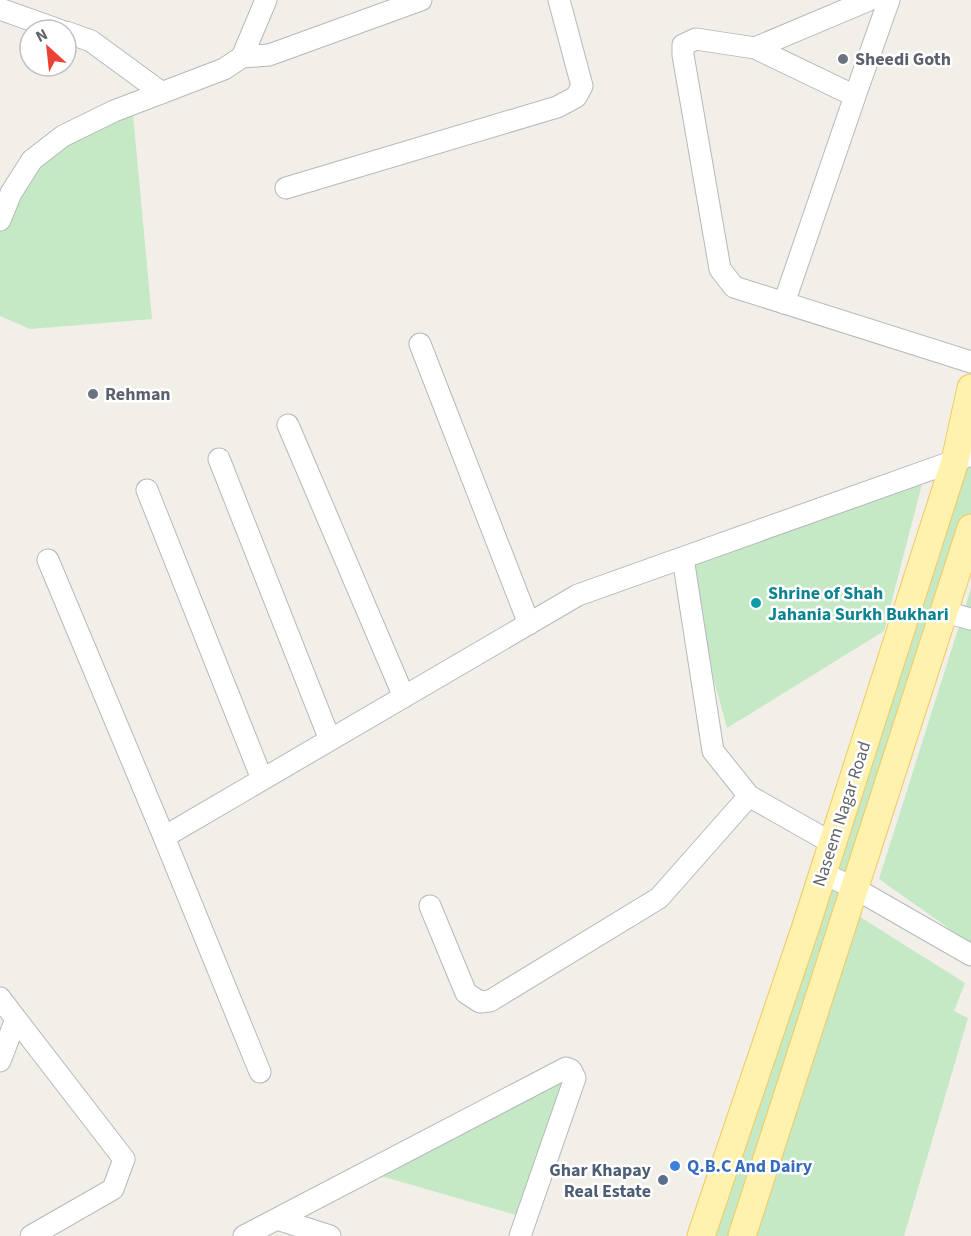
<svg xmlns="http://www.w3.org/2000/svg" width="971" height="1236" viewBox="0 0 971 1236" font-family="'Source Sans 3',sans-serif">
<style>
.green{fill:#c5e8c5}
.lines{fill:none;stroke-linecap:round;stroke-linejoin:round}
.minor-casing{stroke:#b5b8bc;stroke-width:23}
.major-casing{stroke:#f2c960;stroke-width:29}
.minor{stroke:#fff;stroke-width:21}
.major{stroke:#fff2af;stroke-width:27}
.worship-dot{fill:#6b7280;stroke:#fff;stroke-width:2}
.culture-dot{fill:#0f9aa8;stroke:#fff;stroke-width:2}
.shop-dot{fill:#3f7fe0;stroke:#fff;stroke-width:2}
.service-dot{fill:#5c6f8a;stroke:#fff;stroke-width:2}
.labels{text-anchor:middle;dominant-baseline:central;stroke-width:5;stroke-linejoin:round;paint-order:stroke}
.worship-label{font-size:18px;font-weight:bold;fill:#5b616d;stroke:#fff;text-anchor:start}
.culture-label{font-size:18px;font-weight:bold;fill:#0d838f;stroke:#fff;text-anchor:start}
.street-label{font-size:18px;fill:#5f6368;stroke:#fff}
.shop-label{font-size:18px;font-weight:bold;fill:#366cbe;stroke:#fff;text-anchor:start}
.service-label{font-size:18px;font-weight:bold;fill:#4e5e75;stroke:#fff;text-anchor:end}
</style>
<rect width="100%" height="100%" fill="#f1efe8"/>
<path class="green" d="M 132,104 L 152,319 L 30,329 L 0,316 L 0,220 L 32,160 Z
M 971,455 L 971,526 L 849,910 L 965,983 L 954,1011 L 968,1018 L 904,1236 L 699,1236 Z
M 925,472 L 884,631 L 727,728 L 681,559 Z
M 971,588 L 971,944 L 879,879 Z
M 566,1068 L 530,1219 L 367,1172 Z"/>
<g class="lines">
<defs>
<path id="minor" d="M 889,0 L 855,96 L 755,48 L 696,39 L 683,45 L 683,55 L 720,269 L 734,287 L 971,362
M 0,9 L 59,30
M 66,32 L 91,41 L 162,93
M 755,48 L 869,0
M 242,57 L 269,55 L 421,0
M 286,188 L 557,107 L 576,97 L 582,86 L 559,0
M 0,220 L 11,193 L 32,160 L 63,136 L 114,111 L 224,69 L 242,57 L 266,0
M 784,303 L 855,96
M 420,344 L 529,624
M 288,425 L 404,697
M 219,459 L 330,740
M 147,490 L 262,779
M 683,558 L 713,751 L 749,796 L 832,843
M 48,560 L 164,837 L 260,1072
M 945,612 L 971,619
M 164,837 L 578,595 L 971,455
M 823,873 L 856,889 L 971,955
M 430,906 L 466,993 L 480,1002 L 490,1001 L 659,898 L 749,796
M 0,998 L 16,1019 L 0,1061
M 16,1019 L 124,1159 L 113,1189 L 31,1236
M 277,1219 L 330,1236
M 244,1236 L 566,1068 L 571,1070 L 575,1078 L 520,1236"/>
<path id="major" d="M 701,1236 L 806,926 L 955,461 L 971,388
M 742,1236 L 971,528"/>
</defs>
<use href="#minor" class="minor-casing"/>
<use href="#major" class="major-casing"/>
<use href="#minor" class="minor"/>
<use href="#major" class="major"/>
</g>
<g class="worship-dot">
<circle cx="843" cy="59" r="6"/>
<circle cx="93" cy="394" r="6"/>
</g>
<circle class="culture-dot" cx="756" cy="603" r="6"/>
<circle class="shop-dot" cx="675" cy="1166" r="6"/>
<circle class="service-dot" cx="663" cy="1180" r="6"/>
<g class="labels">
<g class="worship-label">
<text x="855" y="59">Sheedi Goth</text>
<text x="105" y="394">Rehman</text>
</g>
<g class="culture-label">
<text x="768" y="593">Shrine of Shah<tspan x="768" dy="21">Jahania Surkh Bukhari</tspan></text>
</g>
<g class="street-label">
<text transform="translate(842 814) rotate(-72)">Naseem Nagar Road</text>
</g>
<g class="shop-label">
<text x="687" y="1166">Q.B.C And Dairy</text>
</g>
<g class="service-label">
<text x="651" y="1170">Ghar Khapay<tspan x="651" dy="21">Real Estate</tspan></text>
</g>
</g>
<g transform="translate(48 48) rotate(333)"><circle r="28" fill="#ffffff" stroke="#bfc1c3" stroke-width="1.5"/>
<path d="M0-4.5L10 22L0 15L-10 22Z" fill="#ea4335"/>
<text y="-9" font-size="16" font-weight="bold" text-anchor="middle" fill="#5f6368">N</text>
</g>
</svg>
